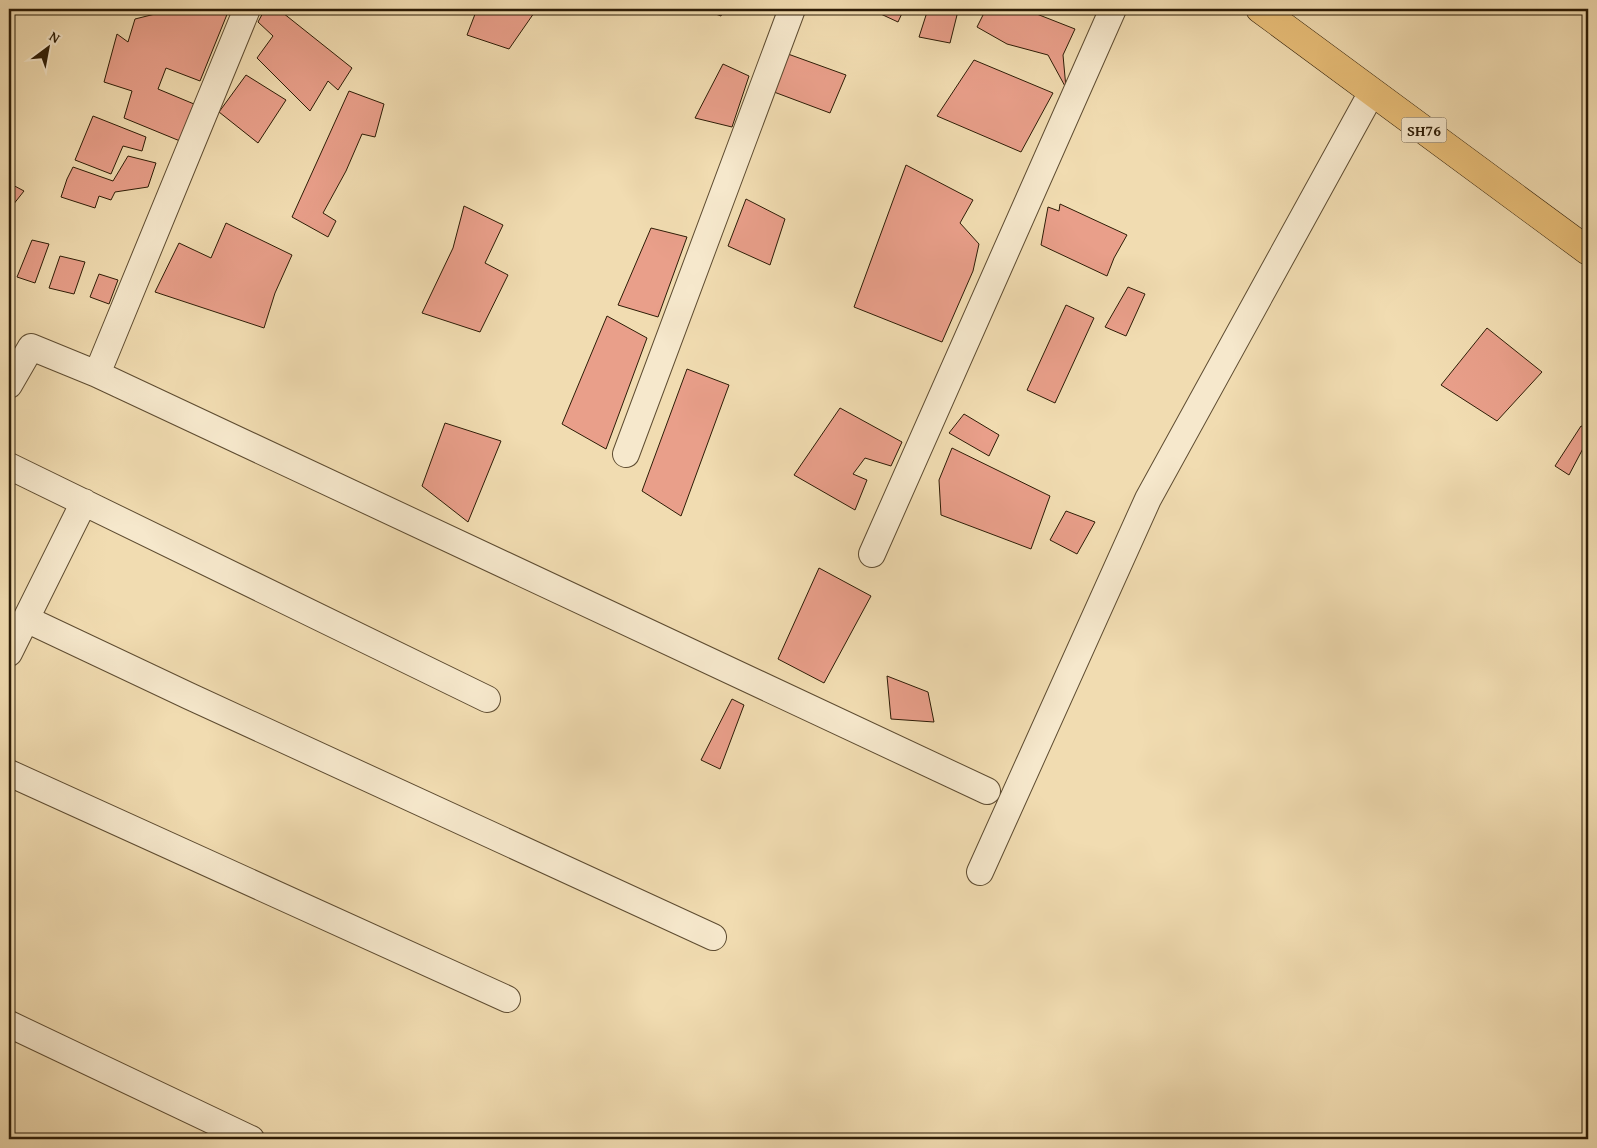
<svg xmlns="http://www.w3.org/2000/svg" width="1597" height="1148" viewBox="0 0 1597 1148" font-family="'Gentium Book Plus',serif">
<style>
.building{fill:#e99f8a;stroke:#2d1c06}
.lines{fill:none;stroke-linecap:round;stroke-linejoin:round}
.minor-casing{stroke:#5e4c31;stroke-width:28}
.primary-casing{stroke:#2d1c06;stroke-width:29}
.minor{stroke:#f6e8cc;stroke-width:26}
.primary{stroke:#e8be78;stroke-width:28}
.labels{text-anchor:middle;dominant-baseline:central;stroke-width:4;stroke-linejoin:round;paint-order:stroke}
.shield{fill:#f6e8cc;stroke:#695941;stroke-width:1}
.shield-label{font-size:15px;font-weight:bold;fill:#2d1c06}
</style>
<rect width="100%" height="100%" fill="#f1dcb1"/>
<filter id="stains"><feTurbulence type="fractalNoise" baseFrequency=".004" numOctaves="4"/><feColorMatrix values="0 0 0 0 .2 0 0 0 0 .09 0 0 0 0 .02 0 0 0 .5 -.17"/></filter>
<radialGradient id="worn" r=".72"><stop offset=".6" stop-color="#630" stop-opacity="0"/><stop offset="1" stop-color="#630" stop-opacity=".3"/></radialGradient>
<path class="building" d="M 134,9 L 222,9 L 228,12 L 200,81 L 166,68 L 158,89 L 194,104 L 180,141 L 124,118 L 132,91 L 104,82 L 117,34 L 128,42 L 135,19 L 159,13 Z
M 265,9 L 278,9 L 352,68 L 338,90 L 328,81 L 310,111 L 257,58 L 273,36 L 258,22 Z
M 477,9 L 520,9 L 534,13 L 509,49 L 467,35 Z
M 702,9 L 724,9 L 721,16 Z
M 870,9 L 904,9 L 898,22 Z
M 928,9 L 971,9 L 970,14 L 958,11 L 950,43 L 919,37 Z
M 986,9 L 1024,9 L 1075,29 L 1063,55 L 1066,88 L 1048,55 L 1007,44 L 977,27 Z
M 788,54 L 846,75 L 830,113 L 774,92 Z
M 974,60 L 1053,93 L 1021,152 L 937,116 Z
M 723,64 L 749,76 L 732,127 L 695,118 Z
M 246,75 L 286,100 L 258,143 L 219,112 Z
M 349,91 L 384,104 L 375,137 L 362,134 L 346,171 L 323,213 L 336,221 L 328,237 L 292,217 Z
M 93,116 L 146,137 L 142,151 L 123,146 L 111,174 L 75,160 Z
M 128,156 L 156,163 L 148,187 L 115,192 L 111,200 L 99,196 L 95,208 L 61,197 L 67,179 L 73,167 L 113,181 Z
M 906,165 L 973,200 L 960,223 L 979,244 L 973,271 L 942,342 L 854,307 Z
M 9,183 L 24,191 L 9,210 Z
M 746,199 L 785,219 L 770,265 L 728,246 Z
M 1060,204 L 1127,235 L 1114,258 L 1107,276 L 1041,245 L 1048,207 L 1059,211 Z
M 464,206 L 503,225 L 485,263 L 508,275 L 480,332 L 422,313 L 453,248 Z
M 226,223 L 292,255 L 275,293 L 264,328 L 155,292 L 179,243 L 211,258 Z
M 651,228 L 687,237 L 658,317 L 618,305 Z
M 32,240 L 49,244 L 35,283 L 17,277 Z
M 60,256 L 85,262 L 74,294 L 49,288 Z
M 99,274 L 118,280 L 109,304 L 90,297 Z
M 1128,287 L 1145,294 L 1126,336 L 1105,327 Z
M 1066,305 L 1094,318 L 1055,403 L 1027,390 Z
M 607,316 L 647,338 L 606,449 L 562,424 Z
M 1487,328 L 1542,372 L 1497,421 L 1441,385 Z
M 687,369 L 729,385 L 681,516 L 642,491 Z
M 840,408 L 902,442 L 891,466 L 865,458 L 853,474 L 867,480 L 855,510 L 794,475 Z
M 964,414 L 999,435 L 989,456 L 949,433 Z
M 445,423 L 501,441 L 468,522 L 422,486 Z
M 1581,426 L 1588,428 L 1588,439 L 1569,475 L 1555,466 Z
M 952,448 L 1050,496 L 1031,549 L 941,515 L 939,480 Z
M 1066,511 L 1095,522 L 1077,554 L 1050,540 Z
M 819,568 L 871,596 L 824,683 L 778,659 Z
M 887,676 L 928,692 L 934,722 L 891,719 Z
M 732,699 L 744,705 L 720,769 L 701,760 Z"/>
<g class="lines">
<defs>
<path id="minor" d="M 97,374 L 247,9
M 9,385 L 31,347 L 97,374 L 987,791
M 626,454 L 792,9
M 9,466 L 487,699
M 872,554 L 1113,9
M 26,619 L 189,696 L 713,937
M 9,653 L 84,502
M 9,773 L 507,999
M 980,872 L 1148,499 L 1372,92
M 9,1024 L 251,1139"/>
<path id="primary" d="M 1260,9 L 1588,251"/>
</defs>
<use href="#minor" class="minor-casing"/>
<use href="#primary" class="primary-casing"/>
<use href="#minor" class="minor"/>
<use href="#primary" class="primary"/>
</g>
<g class="labels">
<rect class="shield" x="1401.5" y="117.5" width="45" height="25" rx="4"/>
<g class="shield-label">
<text x="1424" y="130">SH76</text>
</g>
</g>
<rect width="1597" height="1148" fill="none" stroke="#f1dcb1" stroke-width="30"/>
<rect x="10" y="10" width="1577" height="1128" fill="none" stroke="#2d1c06" stroke-width="2.5"/>
<rect x="15" y="15" width="1567" height="1118" fill="none" stroke="#2d1c06"/>
<g transform="translate(48 48) rotate(32)" stroke="#f6e8cc" stroke-width="4" paint-order="stroke">
<path d="M0-4L9 19L0 12L-9 19Z" fill="#2d1c06"/>
<text y="-8" font-size="14" font-weight="bold" text-anchor="middle" fill="#2d1c06">N</text>
</g>
<rect width="100%" height="100%" filter="url(#stains)"/>
<rect width="100%" height="100%" fill="url(#worn)"/>
</svg>
